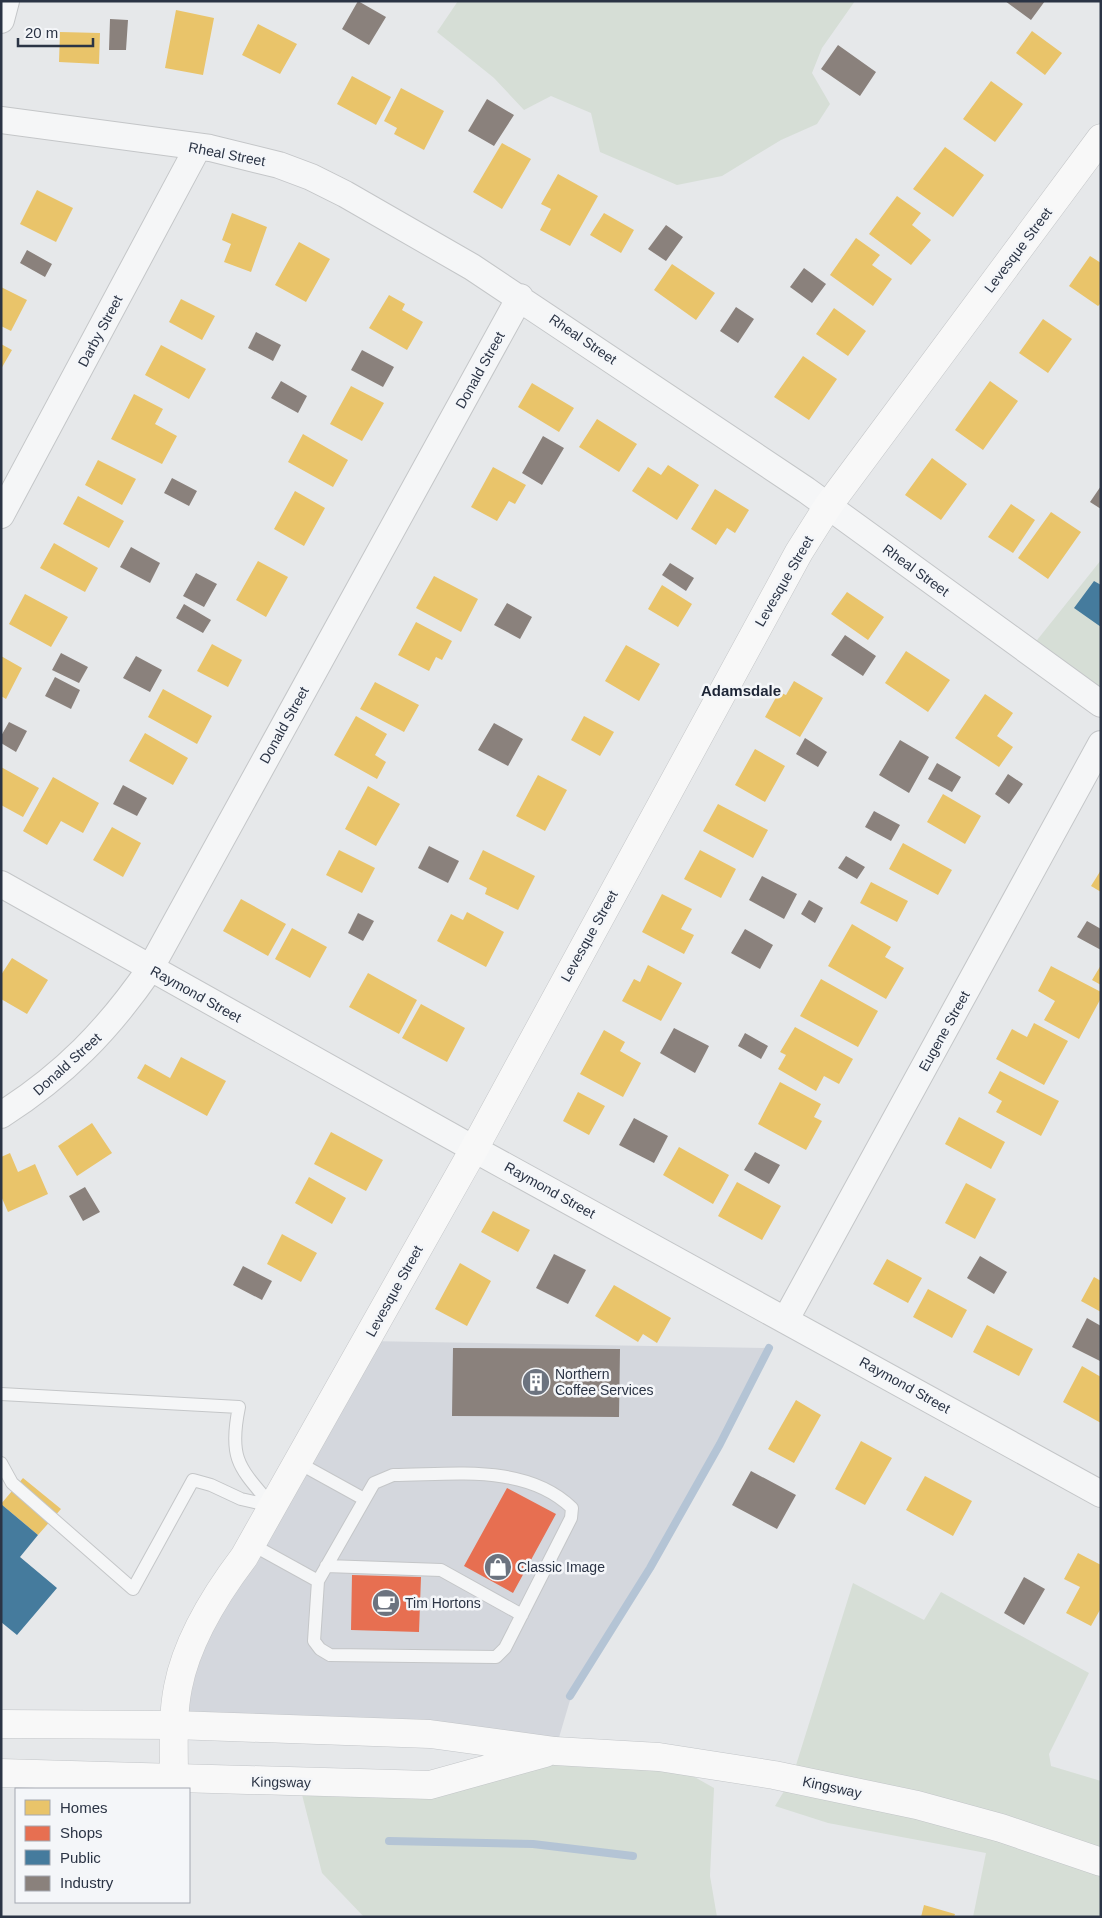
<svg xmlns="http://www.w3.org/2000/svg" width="1102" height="1918" viewBox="0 0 1102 1918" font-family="Arial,sans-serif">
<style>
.built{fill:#d4d7dd}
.green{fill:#d6ded6}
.homes{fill:#e9c46a}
.shops{fill:#e76f51}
.public{fill:#457b9d}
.industry{fill:#8a817c}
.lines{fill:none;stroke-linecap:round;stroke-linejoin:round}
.stream{stroke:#b4c4d5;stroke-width:8}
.lane-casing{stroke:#c4c6c8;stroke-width:14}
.street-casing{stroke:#c4c6c8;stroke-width:28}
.secondary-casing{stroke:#c4c6c8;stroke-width:29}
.primary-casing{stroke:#c2c5c8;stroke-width:29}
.lane{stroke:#f5f6f7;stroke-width:12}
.street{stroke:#f5f6f7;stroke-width:26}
.secondary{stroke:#f8f8f8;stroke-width:28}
.primary{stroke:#f8f8f8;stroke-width:28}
.labels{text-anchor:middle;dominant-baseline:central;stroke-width:5;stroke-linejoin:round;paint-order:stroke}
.street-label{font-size:14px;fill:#2b3445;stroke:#f4f6f9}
.poi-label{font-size:14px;fill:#2b3445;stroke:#f4f6f9;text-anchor:start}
.neighbourhood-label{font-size:15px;font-weight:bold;fill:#1d2536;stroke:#f4f6f9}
</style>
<rect width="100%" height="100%" fill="#e6e8ea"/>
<path class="built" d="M 367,1341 L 770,1348 L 722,1444 L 652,1569 L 571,1697 L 555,1751 L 174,1725 L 178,1687 Z"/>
<path class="green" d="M 458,1 L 855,1 L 822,48 L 812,73 L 830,104 L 817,124 L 781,140 L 722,176 L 677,185 L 600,152 L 591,113 L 551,96 L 524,110 L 494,78 L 437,32 Z
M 1101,560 L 1101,701 L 1030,649 Z
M 853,1583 L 924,1620 L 941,1592 L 1089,1673 L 1049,1754 L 1051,1766 L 1101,1781 L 1101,1917 L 973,1917 L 986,1853 L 828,1823 L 775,1806 L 792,1778 Z
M 555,1751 L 659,1757 L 714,1788 L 710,1876 L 717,1917 L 364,1917 L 322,1873 L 299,1783 L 430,1785 Z"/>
<path class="homes" d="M 176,10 L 214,18 L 203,75 L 165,68 Z
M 258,24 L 297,44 L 280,74 L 242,55 Z
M 1032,31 L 1062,53 L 1045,75 L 1016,53 Z
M 60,32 L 100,33 L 99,64 L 59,62 Z
M 352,76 L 391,97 L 376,125 L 337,104 Z
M 991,81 L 1023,104 L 995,142 L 963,119 Z
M 401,88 L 444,111 L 424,150 L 394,134 L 397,128 L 384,121 Z
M 502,143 L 531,159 L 502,209 L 473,192 Z
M 945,147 L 984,175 L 953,217 L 913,189 Z
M 558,174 L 598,196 L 570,246 L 540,230 L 551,209 L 541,204 Z
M 37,190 L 73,208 L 56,242 L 20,224 Z
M 897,196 L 921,213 L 912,225 L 931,240 L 911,265 L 869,234 Z
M 232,213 L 267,227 L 251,272 L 224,262 L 231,244 L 222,240 Z
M 604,213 L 634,230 L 621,253 L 590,235 Z
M 856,238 L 880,255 L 872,265 L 892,279 L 873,306 L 830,275 Z
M 299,242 L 330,259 L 306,302 L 275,285 Z
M 1090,256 L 1101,263 L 1101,303 L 1098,306 L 1069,286 Z
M 672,264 L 715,293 L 696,320 L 654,290 Z
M 1,287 L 27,300 L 11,331 L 1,326 Z
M 389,295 L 405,304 L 402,310 L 423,322 L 407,350 L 369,328 Z
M 181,299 L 215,316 L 202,340 L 169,322 Z
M 834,308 L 866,331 L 848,356 L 816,334 Z
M 1043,319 L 1072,339 L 1048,373 L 1019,353 Z
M 1,344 L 12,350 L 1,369 Z
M 161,345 L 206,369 L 189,399 L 145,375 Z
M 803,356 L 837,379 L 809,420 L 774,397 Z
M 990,381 L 1018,401 L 983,450 L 955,430 Z
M 532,383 L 574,408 L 559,432 L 518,407 Z
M 351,386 L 384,403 L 362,441 L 330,424 Z
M 134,394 L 163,409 L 155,424 L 177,436 L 162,464 L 111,439 Z
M 597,419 L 637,444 L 619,472 L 579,447 Z
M 303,434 L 348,460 L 333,487 L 288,462 Z
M 932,458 L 967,484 L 941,520 L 905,495 Z
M 98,460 L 136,479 L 122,505 L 85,485 Z
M 668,465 L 699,485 L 677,520 L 632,491 L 648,467 L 661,475 Z
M 493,467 L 526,485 L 515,504 L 509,501 L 497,521 L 471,507 Z
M 715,489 L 749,510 L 735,533 L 727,528 L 716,545 L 691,529 Z
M 295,491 L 325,508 L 304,546 L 274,529 Z
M 78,496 L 124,521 L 109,548 L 63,524 Z
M 1011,504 L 1035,520 L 1013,553 L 988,537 Z
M 1051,512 L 1081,532 L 1048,579 L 1018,558 Z
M 54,543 L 98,568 L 85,592 L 40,568 Z
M 258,561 L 288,577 L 266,617 L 236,600 Z
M 434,576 L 478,599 L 461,632 L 416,608 Z
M 662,585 L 692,604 L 678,627 L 648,609 Z
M 847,592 L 884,617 L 868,640 L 831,614 Z
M 25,594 L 68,617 L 51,647 L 9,624 Z
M 416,622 L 452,641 L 442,660 L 436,657 L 429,671 L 398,655 Z
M 212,644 L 242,660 L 228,687 L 197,671 Z
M 626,645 L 660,664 L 639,701 L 605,681 Z
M 906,651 L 950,680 L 928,712 L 885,683 Z
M 1,656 L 22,668 L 6,699 L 1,696 Z
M 794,681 L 823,698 L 800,737 L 765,717 L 779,692 L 786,695 Z
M 375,682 L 419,705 L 404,732 L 360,709 Z
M 163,689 L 212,716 L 197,744 L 148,717 Z
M 985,694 L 1013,713 L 997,736 L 1013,747 L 999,767 L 955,738 Z
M 356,716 L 387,734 L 375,755 L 386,762 L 377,779 L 334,755 Z
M 584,716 L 614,732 L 600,756 L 571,740 Z
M 145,733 L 188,758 L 173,785 L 129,761 Z
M 755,749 L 785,766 L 765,802 L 735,785 Z
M 1,767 L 39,788 L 23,817 L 1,805 Z
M 538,775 L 567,790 L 545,831 L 516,816 Z
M 53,777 L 99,803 L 83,833 L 61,821 L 47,845 L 23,831 Z
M 368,786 L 400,804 L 376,846 L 345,829 Z
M 943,794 L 981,816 L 965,844 L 927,822 Z
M 718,804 L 768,830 L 753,858 L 703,831 Z
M 112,827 L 141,843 L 123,877 L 93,860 Z
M 903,843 L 952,870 L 938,895 L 889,869 Z
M 339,850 L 375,868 L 362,893 L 326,875 Z
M 483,850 L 535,876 L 518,910 L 485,894 L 487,888 L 469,879 Z
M 700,850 L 736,869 L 721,898 L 684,879 Z
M 1101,870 L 1101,892 L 1091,886 Z
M 871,882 L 908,901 L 897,922 L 860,903 Z
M 662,894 L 692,909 L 681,929 L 694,935 L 684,954 L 642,932 Z
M 241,899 L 286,924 L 268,956 L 223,931 Z
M 467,912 L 504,932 L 486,967 L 437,941 L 451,914 L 463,920 Z
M 852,924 L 891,947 L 885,957 L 904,968 L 886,999 L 828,966 Z
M 292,928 L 327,947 L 310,978 L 275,959 Z
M 12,958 L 48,980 L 27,1014 L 1,999 L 1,975 Z
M 648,965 L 682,983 L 661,1021 L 622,1001 L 634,979 L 640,982 Z
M 1101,965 L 1101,985 L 1092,980 Z
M 1051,966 L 1101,992 L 1101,998 L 1079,1039 L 1044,1020 L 1055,1001 L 1038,991 Z
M 368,973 L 417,1000 L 399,1034 L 349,1007 Z
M 821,979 L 878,1011 L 858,1047 L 800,1016 Z
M 421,1004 L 465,1028 L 447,1062 L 402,1038 Z
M 1034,1023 L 1068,1041 L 1044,1085 L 996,1059 L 1012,1029 L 1027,1037 Z
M 795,1027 L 853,1059 L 839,1084 L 824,1076 L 816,1091 L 778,1069 L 786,1055 L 780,1052 Z
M 604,1030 L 625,1042 L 620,1051 L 641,1063 L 623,1097 L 580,1074 Z
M 181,1057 L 226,1081 L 207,1116 L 137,1078 L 145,1064 L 170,1078 Z
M 1000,1071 L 1059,1101 L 1041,1136 L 996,1112 L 1002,1101 L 988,1093 Z
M 780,1082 L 821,1104 L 814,1117 L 822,1121 L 806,1150 L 758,1124 Z
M 578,1092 L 605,1106 L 589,1135 L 563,1121 Z
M 959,1117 L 1005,1142 L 991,1169 L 945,1144 Z
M 92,1123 L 112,1153 L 77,1176 L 58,1146 Z
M 331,1132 L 383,1160 L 366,1191 L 314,1164 Z
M 679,1147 L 729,1175 L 713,1204 L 663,1175 Z
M 10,1153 L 18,1172 L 35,1164 L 48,1194 L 8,1212 L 1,1196 L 1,1157 Z
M 309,1177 L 346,1198 L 332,1224 L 295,1203 Z
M 737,1182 L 781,1206 L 762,1240 L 718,1216 Z
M 966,1183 L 996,1199 L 975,1239 L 945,1223 Z
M 493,1211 L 530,1230 L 518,1252 L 481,1232 Z
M 282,1234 L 317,1253 L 301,1282 L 267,1264 Z
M 887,1259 L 922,1278 L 908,1303 L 873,1284 Z
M 460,1263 L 491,1281 L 467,1326 L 435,1309 Z
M 1094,1277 L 1101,1281 L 1101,1312 L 1081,1301 Z
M 614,1285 L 671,1318 L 657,1343 L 643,1334 L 638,1342 L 595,1316 Z
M 928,1289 L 967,1310 L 952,1338 L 913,1317 Z
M 987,1325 L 1033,1349 L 1019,1376 L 973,1352 Z
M 1082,1366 L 1101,1377 L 1101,1423 L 1063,1402 Z
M 796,1400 L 821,1415 L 794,1463 L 768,1449 Z
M 861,1441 L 892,1458 L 865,1505 L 835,1489 Z
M 925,1476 L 972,1501 L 953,1536 L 906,1510 Z
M 23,1478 L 61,1509 L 38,1535 L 1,1504 Z
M 1078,1553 L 1101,1565 L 1101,1608 L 1091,1626 L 1066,1613 L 1080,1587 L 1064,1579 Z
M 924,1905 L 955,1914 L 954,1917 L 921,1917 Z"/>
<path class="shops" d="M 507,1488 L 556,1514 L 513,1593 L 464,1566 Z
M 352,1575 L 421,1577 L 419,1632 L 351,1630 Z"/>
<path class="public" d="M 1094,581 L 1101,585 L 1101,627 L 1074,608 Z
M 1,1504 L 38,1535 L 20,1557 L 57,1588 L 17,1635 L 1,1622 Z"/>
<path class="industry" d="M 358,1 L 386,17 L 369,45 L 342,29 Z
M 1005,1 L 1045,1 L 1031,20 Z
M 110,19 L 128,20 L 126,50 L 109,50 Z
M 838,45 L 876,72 L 860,96 L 821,69 Z
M 487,99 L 514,115 L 494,146 L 468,131 Z
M 666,225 L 683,237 L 666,261 L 648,249 Z
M 27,250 L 52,264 L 45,277 L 20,263 Z
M 804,268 L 826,284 L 812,303 L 790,287 Z
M 736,307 L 754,319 L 738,343 L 720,331 Z
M 256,332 L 281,345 L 273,361 L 248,348 Z
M 362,350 L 394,367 L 383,387 L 351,370 Z
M 281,381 L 307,396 L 298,413 L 271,398 Z
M 543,436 L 564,448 L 542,485 L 522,473 Z
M 172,478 L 197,491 L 189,506 L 164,493 Z
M 1101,486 L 1101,509 L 1090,502 Z
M 131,547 L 160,563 L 150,583 L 120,567 Z
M 670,563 L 694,578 L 686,591 L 662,575 Z
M 196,573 L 217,584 L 204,607 L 183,596 Z
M 507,603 L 532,617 L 520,639 L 494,625 Z
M 184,604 L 211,620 L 203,633 L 176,618 Z
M 845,635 L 876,656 L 863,676 L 831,655 Z
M 61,653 L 88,667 L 79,683 L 52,670 Z
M 136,656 L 162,670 L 150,692 L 123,678 Z
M 55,677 L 80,690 L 71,709 L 45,696 Z
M 9,722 L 27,731 L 16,752 L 1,743 L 1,736 Z
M 494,723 L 523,739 L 508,766 L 478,750 Z
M 805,738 L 827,752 L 818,767 L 796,754 Z
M 900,740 L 929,757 L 909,793 L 879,775 Z
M 937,763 L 961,777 L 952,792 L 928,779 Z
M 1008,774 L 1023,784 L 1009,804 L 995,794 Z
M 123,785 L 147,798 L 137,816 L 113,804 Z
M 874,811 L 900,825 L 891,841 L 865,827 Z
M 429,846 L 459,861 L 448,883 L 418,868 Z
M 846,856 L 865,867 L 857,879 L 838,868 Z
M 762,876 L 797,894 L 784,919 L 749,900 Z
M 809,900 L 823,908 L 815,923 L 801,914 Z
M 358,913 L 374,921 L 363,941 L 348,933 Z
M 1087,921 L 1101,929 L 1101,950 L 1077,937 Z
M 745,929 L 773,945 L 760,969 L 731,953 Z
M 674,1028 L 709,1046 L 695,1073 L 660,1053 Z
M 745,1033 L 768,1046 L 761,1059 L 738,1046 Z
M 634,1118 L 668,1136 L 654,1163 L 619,1145 Z
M 755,1152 L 780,1165 L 769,1184 L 744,1170 Z
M 85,1187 L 100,1212 L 83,1221 L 69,1196 Z
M 554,1254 L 586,1270 L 568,1304 L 536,1288 Z
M 980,1256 L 1007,1272 L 994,1294 L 967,1278 Z
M 243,1266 L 272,1281 L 262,1300 L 233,1285 Z
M 1087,1318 L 1101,1326 L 1100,1361 L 1072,1347 Z
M 453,1348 L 620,1349 L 619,1417 L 452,1416 Z
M 751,1471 L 796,1495 L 777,1529 L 732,1505 Z
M 1024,1577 L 1045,1589 L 1024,1625 L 1004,1613 Z"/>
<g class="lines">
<path class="stream" d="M 570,1696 L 650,1568 L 720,1444 L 769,1348
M 389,1841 L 533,1844 L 633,1856"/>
<defs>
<path id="lane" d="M 1,1394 L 239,1407 C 228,1460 240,1468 272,1506
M 297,1462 L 364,1499
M 1,1463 L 12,1483 L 133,1589 L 193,1480 L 211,1485 L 241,1499 L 272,1506
M 393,1475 C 452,1475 526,1463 572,1508 L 571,1518 L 505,1648 L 496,1657 L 330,1655 L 320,1649 L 314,1641 L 318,1581 L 374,1483 Z
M 251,1544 L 318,1581
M 326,1566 L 441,1570 L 522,1615"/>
<path id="street" d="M 1,20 L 6,1
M 1,120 L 210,148 L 279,165 L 311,177 L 345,194 L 472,267 L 806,490 L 1101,704
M 1,515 L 198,147
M 1,884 L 474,1149 L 1101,1494
M 1,1115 C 64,1075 108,1030 150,969 L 520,297
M 786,1319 L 1101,744"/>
<path id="secondary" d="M 174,1779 C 174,1749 172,1717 178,1687 C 187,1640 216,1594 244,1557 L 474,1149 L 799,552 L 828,506 L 1101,138"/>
<path id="primary" d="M 1,1724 L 174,1725 L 430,1734 L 555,1751 L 659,1757 L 774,1775 L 917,1805 L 1001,1828 L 1101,1862
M 1,1773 L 430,1785 L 545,1753"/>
</defs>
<use href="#lane" class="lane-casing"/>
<use href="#street" class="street-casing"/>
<use href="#secondary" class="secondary-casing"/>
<use href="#primary" class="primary-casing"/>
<use href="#lane" class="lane"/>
<use href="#street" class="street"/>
<use href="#secondary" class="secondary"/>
<use href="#primary" class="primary"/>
</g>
<defs>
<symbol id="building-disc" viewBox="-11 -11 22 22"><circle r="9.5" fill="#6c737f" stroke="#f4f6f9"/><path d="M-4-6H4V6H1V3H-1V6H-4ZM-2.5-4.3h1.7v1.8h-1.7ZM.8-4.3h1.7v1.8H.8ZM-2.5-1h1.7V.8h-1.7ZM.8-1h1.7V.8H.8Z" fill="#fff"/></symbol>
<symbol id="shop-disc" viewBox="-11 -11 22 22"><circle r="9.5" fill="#6c737f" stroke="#f4f6f9"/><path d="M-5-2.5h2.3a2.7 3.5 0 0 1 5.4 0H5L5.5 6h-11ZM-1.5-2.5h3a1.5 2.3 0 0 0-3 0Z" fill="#fff"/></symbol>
<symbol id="cafe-disc" viewBox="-11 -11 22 22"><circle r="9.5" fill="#6c737f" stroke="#f4f6f9"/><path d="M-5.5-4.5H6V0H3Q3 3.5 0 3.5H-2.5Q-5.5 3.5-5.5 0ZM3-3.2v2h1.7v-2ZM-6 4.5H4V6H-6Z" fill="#fff"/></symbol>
</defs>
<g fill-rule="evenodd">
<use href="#building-disc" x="520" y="1366" width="32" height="32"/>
<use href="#shop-disc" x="482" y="1551" width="32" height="32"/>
<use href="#cafe-disc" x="370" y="1587" width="32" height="32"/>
</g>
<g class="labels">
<g class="street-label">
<text transform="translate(227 154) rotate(11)">Rheal Street</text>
<text transform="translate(1018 250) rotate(-53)">Levesque Street</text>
<text transform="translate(100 331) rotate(-62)">Darby Street</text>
<text transform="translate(583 339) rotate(34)">Rheal Street</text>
<text transform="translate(480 370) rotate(-61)">Donald Street</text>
<text transform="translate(916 570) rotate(36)">Rheal Street</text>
<text transform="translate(784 581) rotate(-60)">Levesque Street</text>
<text transform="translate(284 725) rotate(-61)">Donald Street</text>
<text transform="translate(589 936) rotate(-61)">Levesque Street</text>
<text transform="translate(196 994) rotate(29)">Raymond Street</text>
<text transform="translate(944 1031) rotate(-61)">Eugene Street</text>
<text transform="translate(67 1064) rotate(-42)">Donald Street</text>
<text transform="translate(550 1190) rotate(29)">Raymond Street</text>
<text transform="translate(394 1291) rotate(-61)">Levesque Street</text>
<text transform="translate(905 1385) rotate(29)">Raymond Street</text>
<text transform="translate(281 1782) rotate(1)">Kingsway</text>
<text transform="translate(832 1787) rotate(12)">Kingsway</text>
</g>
<g class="poi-label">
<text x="555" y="1374">Northern<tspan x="555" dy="16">Coffee Services</tspan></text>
<text x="517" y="1567">Classic Image</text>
<text x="405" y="1603">Tim Hortons</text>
</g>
<g class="neighbourhood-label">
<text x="741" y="690">Adamsdale</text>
</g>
</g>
<rect width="1102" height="1918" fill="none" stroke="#2b3445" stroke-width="5"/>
<rect x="15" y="1788" width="175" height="115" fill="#f4f6f9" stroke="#a4a8b1"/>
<rect x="25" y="1800" width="25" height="15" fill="#e9c46a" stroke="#a4a8b1"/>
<text x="60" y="1813" font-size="15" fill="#2b3445">Homes</text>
<rect x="25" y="1826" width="25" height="15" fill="#e76f51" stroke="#a4a8b1"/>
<text x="60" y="1838" font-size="15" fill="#2b3445">Shops</text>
<rect x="25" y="1850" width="25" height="15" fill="#457b9d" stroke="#a4a8b1"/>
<text x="60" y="1863" font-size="15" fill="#2b3445">Public</text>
<rect x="25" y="1876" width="25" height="15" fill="#8a817c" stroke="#a4a8b1"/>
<text x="60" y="1888" font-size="15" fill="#2b3445">Industry</text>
<path d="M18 38v8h75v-8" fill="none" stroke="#2b3445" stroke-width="2.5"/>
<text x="25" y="38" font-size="15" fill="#2b3445" stroke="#f4f6f9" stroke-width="4" paint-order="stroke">20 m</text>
</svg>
